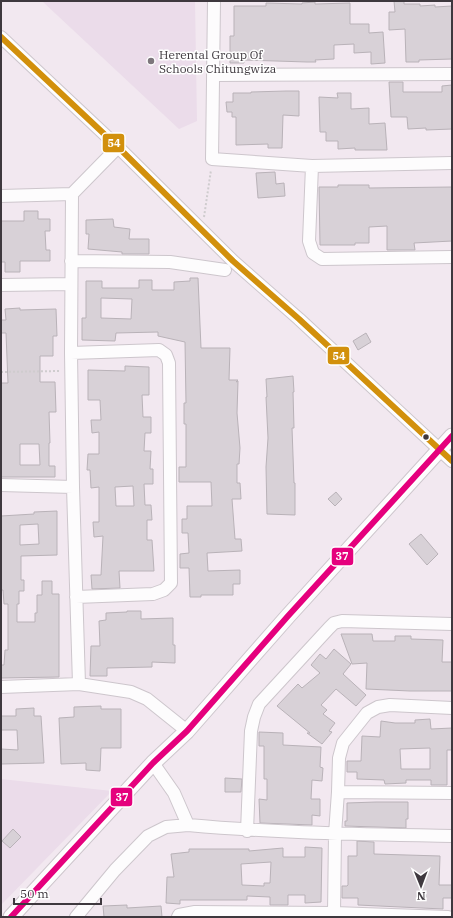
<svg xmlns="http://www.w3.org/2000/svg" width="453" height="918" viewBox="0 0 453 918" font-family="'IBM Plex Serif',serif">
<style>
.built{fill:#ebdcea}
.building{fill:#d8d1d7;stroke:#b9b2b8;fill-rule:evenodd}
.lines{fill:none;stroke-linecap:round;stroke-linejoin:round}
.minor-casing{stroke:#cdc6cc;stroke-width:14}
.major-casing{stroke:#cdc6cc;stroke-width:17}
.path{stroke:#cfccce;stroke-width:2;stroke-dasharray:2 2;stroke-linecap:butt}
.minor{stroke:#fdfcfd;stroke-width:12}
.major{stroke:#fdfcfd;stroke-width:15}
.bus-1-casing{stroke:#fff;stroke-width:9}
.bus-2-casing{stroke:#fff;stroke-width:9}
.bus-1{stroke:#d2900c;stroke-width:6}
.bus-2{stroke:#e5007d;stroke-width:6}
.poi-dot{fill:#7d767c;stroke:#fff;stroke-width:1.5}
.bus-dot{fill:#3e383e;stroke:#fff;stroke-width:1.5}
.labels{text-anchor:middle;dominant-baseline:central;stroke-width:3;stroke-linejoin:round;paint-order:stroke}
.poi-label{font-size:12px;fill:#3e383e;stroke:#fff;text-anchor:start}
.line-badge{stroke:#fff;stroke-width:1.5}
.badge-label{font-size:11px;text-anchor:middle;font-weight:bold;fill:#fff}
</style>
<rect width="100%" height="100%" fill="#f2e8f0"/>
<path class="built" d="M 42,1 L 195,1 L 197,121 L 179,129 Z
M 1,779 L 112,791 L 1,905 Z"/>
<path class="building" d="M 394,1 L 404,1 L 404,4 L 420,4 L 420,6 L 435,5 L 435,7 L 452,6 L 452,59 L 419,60 L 419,62 L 406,62 L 405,29 L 389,30 L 389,12 L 395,12 Z
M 315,2 L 315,4 L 350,3 L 350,24 L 369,24 L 369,33 L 383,32 L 385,63 L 371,64 L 371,52 L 354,53 L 354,44 L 334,45 L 334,59 L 315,60 L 316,62 L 307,62 L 244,60 L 244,63 L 230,63 L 230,36 L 234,36 L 234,6 L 266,6 L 266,3 L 302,4 L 302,3 Z
M 389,82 L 403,82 L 403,92 L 442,92 L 442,86 L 452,85 L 452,129 L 426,130 L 426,128 L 408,129 L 407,117 L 391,117 Z
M 286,91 L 299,91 L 299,116 L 283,115 L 282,148 L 268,148 L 268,144 L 236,145 L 236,117 L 232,117 L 232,112 L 227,112 L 226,102 L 233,102 L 233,93 L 251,93 L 251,92 Z
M 337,93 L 351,93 L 351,109 L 369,108 L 369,124 L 385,123 L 387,150 L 355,150 L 355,148 L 338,149 L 338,141 L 326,141 L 326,132 L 320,132 L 319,97 L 338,98 Z
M 275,172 L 276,184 L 284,183 L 285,196 L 258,198 L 256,173 Z
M 338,185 L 369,185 L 369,188 L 452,187 L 452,241 L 414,243 L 415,250 L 387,250 L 387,226 L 369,227 L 369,243 L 355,243 L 355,245 L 320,245 L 319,187 L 338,187 Z
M 24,211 L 38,211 L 38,219 L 50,219 L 50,231 L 45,231 L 46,250 L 50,250 L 50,261 L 20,261 L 20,272 L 5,272 L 5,262 L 1,262 L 1,221 L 24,221 Z
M 113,219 L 114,227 L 130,229 L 129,239 L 149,239 L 149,254 L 122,254 L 122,252 L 88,249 L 89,234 L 86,234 L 86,220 Z
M 190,278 L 198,278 L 201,348 L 230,348 L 229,380 L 238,380 L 236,382 L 238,381 L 237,413 L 240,448 L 239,464 L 237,464 L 237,483 L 240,483 L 241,499 L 232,499 L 235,539 L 241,539 L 242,551 L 207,553 L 208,571 L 240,570 L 240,584 L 233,584 L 233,595 L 201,595 L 201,597 L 190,597 L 189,568 L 180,568 L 180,554 L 189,553 L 188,533 L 182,533 L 182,519 L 187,519 L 187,506 L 212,506 L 211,482 L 179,482 L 179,467 L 186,467 L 186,424 L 184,424 L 184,403 L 186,403 L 185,342 L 158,336 L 158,332 L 116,333 L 115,341 L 82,340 L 82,318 L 86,318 L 86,281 L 102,281 L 102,288 L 139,288 L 139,280 L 152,280 L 152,290 L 174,290 L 174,282 L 190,281 ZM 101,298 L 132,299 L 131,319 L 101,318 Z
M 20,308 L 20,310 L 56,309 L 57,336 L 53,336 L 53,356 L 40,356 L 40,382 L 55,382 L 56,412 L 49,412 L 50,443 L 49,443 L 49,466 L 55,466 L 55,477 L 1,477 L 1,383 L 8,383 L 6,333 L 1,333 L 1,320 L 6,320 L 5,309 ZM 20,444 L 39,444 L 40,465 L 20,465 Z
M 366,333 L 371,342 L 358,350 L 353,341 Z
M 125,366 L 149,367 L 149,395 L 142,395 L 143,417 L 151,417 L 151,433 L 145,433 L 144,451 L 151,451 L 150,469 L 153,469 L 153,484 L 144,484 L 145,505 L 151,505 L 152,520 L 147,520 L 147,540 L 152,540 L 154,571 L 119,571 L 120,588 L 92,589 L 91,575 L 101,575 L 103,536 L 94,537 L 93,522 L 99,522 L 99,487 L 91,488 L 90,470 L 87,470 L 88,454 L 99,454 L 99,432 L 92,433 L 91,420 L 101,420 L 100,400 L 88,400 L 88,370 L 125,371 ZM 133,486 L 134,506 L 116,506 L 115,487 Z
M 293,376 L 294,392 L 293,392 L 294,428 L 292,428 L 294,483 L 295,483 L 295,515 L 267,514 L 266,467 L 268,438 L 266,397 L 267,397 L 266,379 Z
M 336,492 L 342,499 L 335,506 L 328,499 Z
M 57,511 L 57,555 L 21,556 L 21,580 L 24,580 L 24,591 L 19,591 L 19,604 L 17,604 L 17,622 L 35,622 L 35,613 L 37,613 L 37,595 L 42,595 L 42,581 L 52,581 L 52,594 L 59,594 L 59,677 L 1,678 L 1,665 L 4,665 L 5,650 L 8,650 L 8,604 L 4,604 L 3,590 L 1,590 L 1,516 L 34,514 L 34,512 ZM 38,524 L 39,544 L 20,545 L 20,525 Z
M 421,534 L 438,554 L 427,565 L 409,544 Z
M 127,611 L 141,611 L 141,619 L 173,618 L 173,645 L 175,645 L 175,663 L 152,662 L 152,667 L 107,668 L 107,676 L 90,676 L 91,646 L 100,646 L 99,621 L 106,620 L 106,613 L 127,612 Z
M 341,634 L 372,634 L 373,641 L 395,641 L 395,636 L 411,636 L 411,639 L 443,640 L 442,662 L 452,662 L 452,691 L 410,691 L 366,689 L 367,663 L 352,664 Z
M 334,649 L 351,664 L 343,674 L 366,695 L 356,706 L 336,689 L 321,705 L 327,710 L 323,714 L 335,723 L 329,731 L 332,732 L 322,744 L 307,733 L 310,733 L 277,706 L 298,684 L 302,688 L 320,673 L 311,665 L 320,654 L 326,659 Z
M 101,706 L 101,709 L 121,709 L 121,748 L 101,748 L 100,771 L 86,770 L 86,763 L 61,764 L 59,718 L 74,717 L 74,707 Z
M 34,708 L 34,716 L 41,716 L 44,763 L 1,764 L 1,749 L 18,750 L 17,730 L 1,730 L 1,716 L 16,716 L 16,709 Z
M 430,719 L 431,729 L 452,728 L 452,750 L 447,750 L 447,785 L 431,785 L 431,780 L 406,780 L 406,783 L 385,784 L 384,780 L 357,779 L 357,772 L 347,772 L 347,761 L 361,761 L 362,736 L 380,737 L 381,721 L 395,723 L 415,723 L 415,720 ZM 430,748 L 430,769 L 401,769 L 400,749 Z
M 259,732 L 283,733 L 283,745 L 321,747 L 320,767 L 323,768 L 322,781 L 312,780 L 311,799 L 320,799 L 320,816 L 312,815 L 312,825 L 260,823 L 259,799 L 267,800 L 267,779 L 264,779 L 264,746 L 259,746 Z
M 225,778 L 242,779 L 241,792 L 225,792 Z
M 376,802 L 408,802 L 408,819 L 406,819 L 406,828 L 345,826 L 345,821 L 347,821 L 347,803 Z
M 13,829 L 21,837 L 10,848 L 2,841 Z
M 357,841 L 374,842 L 374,854 L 440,856 L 439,885 L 452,885 L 452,898 L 443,898 L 443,909 L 358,905 L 358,898 L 342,898 L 342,886 L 347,886 L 348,885 L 348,856 L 357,856 Z
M 305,847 L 322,848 L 321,902 L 305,903 L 305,895 L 288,895 L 288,905 L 270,905 L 270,897 L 247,896 L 247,900 L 180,900 L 180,904 L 166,903 L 167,877 L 174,877 L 171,854 L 189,852 L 189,849 L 249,849 L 249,851 L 283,848 L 283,857 L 305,857 ZM 271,862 L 270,883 L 264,883 L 264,886 L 242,885 L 241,864 Z
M 127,905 L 127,908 L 161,906 L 162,917 L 104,917 L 103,906 Z"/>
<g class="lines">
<defs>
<path id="minor" d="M 214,1 L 212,159 L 312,166 L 452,163
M 1,37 L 118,147 L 233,261 L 299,319 L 452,461
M 214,75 L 452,74
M 312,166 L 309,241 L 313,253 L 322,259 L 452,257
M 72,194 L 118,147
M 1,196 L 72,194 L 71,353 L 73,487 L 79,684
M 71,261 L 170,262 L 225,270
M 1,285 L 71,284
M 71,353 L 159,350 L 166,355 L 169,363 L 171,583 L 164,590 L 153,594 L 76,597
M 1,485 L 73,487
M 1,687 L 79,684 L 131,692 L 147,699 L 187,731
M 153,763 L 174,793 L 188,825 C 276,833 364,834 452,836
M 338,792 L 452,793
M 247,831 L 251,731 L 254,717 L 259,704 L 329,628 L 334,623 L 342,621 L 452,624
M 334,913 L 335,834 L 338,792 L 339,758 L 343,743 L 367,713 L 378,707 L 390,705 L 452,708
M 76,917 L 115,870 L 148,836 L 166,827 L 188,825
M 178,917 L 179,915 L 195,912 L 334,913 L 448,917"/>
<path id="major" d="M 11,917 L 153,763 L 187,731 L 288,616 L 452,436"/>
</defs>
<use href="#minor" class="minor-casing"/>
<use href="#major" class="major-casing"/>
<path class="path" d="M 204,217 L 211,170
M 1,372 L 60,371"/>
<use href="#minor" class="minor"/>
<use href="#major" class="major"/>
<defs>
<path id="bus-1" d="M 1,37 L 118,147 L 233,261 L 299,319 L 452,461"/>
<path id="bus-2" d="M 11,917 L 153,763 L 187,731 L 288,616 L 452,436"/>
</defs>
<use href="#bus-1" class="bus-1-casing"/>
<use href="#bus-2" class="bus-2-casing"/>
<use href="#bus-1" class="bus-1"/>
<use href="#bus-2" class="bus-2"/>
</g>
<circle class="poi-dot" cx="151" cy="61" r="4"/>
<circle class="bus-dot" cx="426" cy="437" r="3.5"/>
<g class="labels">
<g class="poi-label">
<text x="159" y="54">Herental Group Of<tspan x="159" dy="14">Schools Chitungwiza</tspan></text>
</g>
</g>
<g class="line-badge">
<rect x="102" y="133" width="23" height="20" rx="4" fill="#d2900c"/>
<rect x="327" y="346" width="23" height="19" rx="4" fill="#d2900c"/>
<rect x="331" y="547" width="23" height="19" rx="4" fill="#e5007d"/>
<rect x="110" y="787" width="23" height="20" rx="4" fill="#e5007d"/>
</g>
<g class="badge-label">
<text x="114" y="147">54</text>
<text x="339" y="360">54</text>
<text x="342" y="560">37</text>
<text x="122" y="801">37</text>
</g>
<rect width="453" height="918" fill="none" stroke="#3e383e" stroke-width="4"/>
<g transform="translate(421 886) rotate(179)" stroke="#ffffff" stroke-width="3" paint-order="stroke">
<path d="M0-3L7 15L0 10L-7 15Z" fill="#3e383e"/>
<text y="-6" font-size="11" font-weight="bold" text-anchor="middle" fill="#3e383e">N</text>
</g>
<path d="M14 898v6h87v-6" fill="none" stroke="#3e383e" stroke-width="2"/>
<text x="20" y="898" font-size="12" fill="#3e383e" stroke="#ffffff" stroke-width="3" paint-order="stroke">50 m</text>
</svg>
